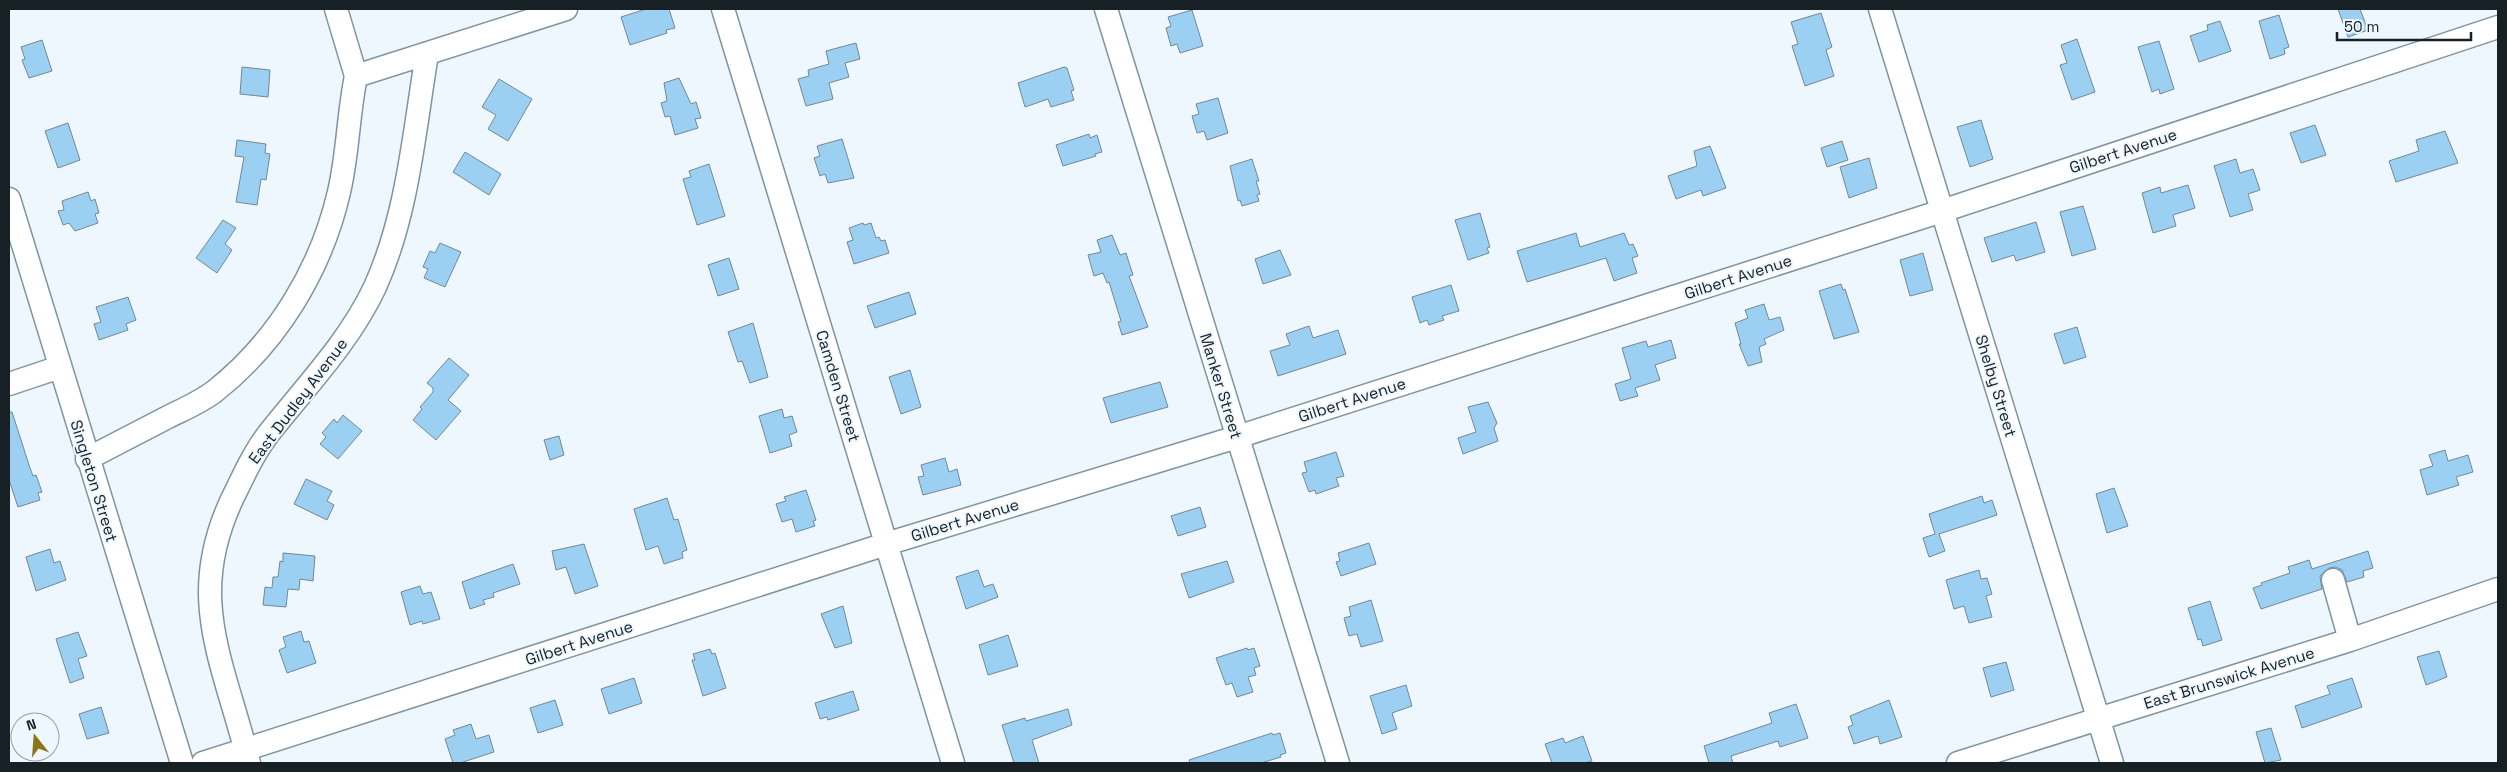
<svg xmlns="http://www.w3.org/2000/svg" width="2507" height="772" viewBox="0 0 2507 772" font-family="'Space Grotesk',sans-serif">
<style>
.building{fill:#9bd0f3;stroke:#738896}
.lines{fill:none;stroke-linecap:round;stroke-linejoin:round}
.minor-casing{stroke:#7f94a2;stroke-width:25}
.minor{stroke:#fff;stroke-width:22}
.labels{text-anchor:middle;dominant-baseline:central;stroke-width:4;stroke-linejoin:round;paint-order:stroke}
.street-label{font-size:16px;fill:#172025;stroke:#eef7fe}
</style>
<rect width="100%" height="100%" fill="#eef7fe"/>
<path class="building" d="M 646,9 L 669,9 L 675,28 L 666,30 L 667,33 L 630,45 L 621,17 Z
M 2338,9 L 2360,9 L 2368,30 L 2348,37 Z
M 1192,10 L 1203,46 L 1180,53 L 1177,44 L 1171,46 L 1166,28 L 1171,26 L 1168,17 Z
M 1821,13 L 1832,47 L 1826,50 L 1834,76 L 1805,86 L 1792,46 L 1798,44 L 1791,22 Z
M 2279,15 L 2289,47 L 2284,49 L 2285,54 L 2270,59 L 2259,21 Z
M 2220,21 L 2231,51 L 2199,62 L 2190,36 L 2208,30 L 2207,25 Z
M 2077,39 L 2095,92 L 2072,100 L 2060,65 L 2067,63 L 2061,45 Z
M 42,40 L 52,71 L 29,78 L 22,60 L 25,59 L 21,47 Z
M 2159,41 L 2174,89 L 2160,94 L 2159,89 L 2152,92 L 2138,47 Z
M 856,43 L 860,59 L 845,63 L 849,77 L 829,83 L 833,99 L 806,106 L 798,79 L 809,76 L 808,70 L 829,64 L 826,51 Z
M 242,67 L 270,70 L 268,97 L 240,94 Z
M 1064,67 L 1067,68 L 1074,90 L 1071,91 L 1074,100 L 1051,107 L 1048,99 L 1025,107 L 1018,83 Z
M 679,78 L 691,104 L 696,102 L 701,118 L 695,119 L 698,128 L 675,135 L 670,116 L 665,117 L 661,103 L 667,101 L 664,83 Z
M 499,79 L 532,99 L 508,141 L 488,129 L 496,115 L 482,107 Z
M 1218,98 L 1228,133 L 1207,140 L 1204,131 L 1197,133 L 1192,116 L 1199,114 L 1196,104 Z
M 1981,120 L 1993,159 L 1970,167 L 1957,127 Z
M 68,123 L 80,160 L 58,168 L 45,131 Z
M 2315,125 L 2326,155 L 2301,163 L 2290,133 Z
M 2445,131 L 2458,163 L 2396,182 L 2389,161 L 2419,151 L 2416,140 Z
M 1089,134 L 1090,138 L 1097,135 L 1102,152 L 1095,154 L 1096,156 L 1063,166 L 1056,145 Z
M 842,139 L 854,178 L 828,183 L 825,174 L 820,176 L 814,158 L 820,156 L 817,146 Z
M 237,140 L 266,144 L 265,153 L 270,154 L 266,180 L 261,179 L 257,205 L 236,202 L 244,157 L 235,156 Z
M 1842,141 L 1848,160 L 1827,167 L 1821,148 Z
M 1710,146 L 1726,188 L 1703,196 L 1701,190 L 1676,199 L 1668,176 L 1697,166 L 1694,151 Z
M 465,152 L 501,174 L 489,195 L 453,172 Z
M 1869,158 L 1877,188 L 1849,198 L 1840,167 Z
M 1252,159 L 1259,181 L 1256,181 L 1260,194 L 1257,195 L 1259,201 L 1242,206 L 1240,200 L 1238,201 L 1230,166 Z
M 2236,159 L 2240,173 L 2253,169 L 2260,190 L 2248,194 L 2253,210 L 2230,217 L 2214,166 Z
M 709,164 L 725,216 L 697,225 L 683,179 L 691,177 L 689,171 Z
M 2188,185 L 2195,208 L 2173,215 L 2176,226 L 2153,233 L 2142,193 L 2160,187 L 2161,193 Z
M 88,192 L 91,201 L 95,199 L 99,213 L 95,214 L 98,223 L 75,231 L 69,223 L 63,225 L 58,211 L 64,210 L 62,201 Z
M 2083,206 L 2096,249 L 2072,256 L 2060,212 Z
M 1480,213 L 1490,247 L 1487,248 L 1489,253 L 1468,260 L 1455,220 Z
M 223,220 L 236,228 L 225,244 L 232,250 L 217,273 L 196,258 Z
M 2036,222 L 2045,252 L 2016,261 L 2014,255 L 1992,262 L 1984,238 Z
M 863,223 L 864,225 L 871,223 L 876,238 L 879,237 L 881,241 L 885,240 L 889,253 L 854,264 L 847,242 L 853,240 L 849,228 Z
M 1576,233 L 1580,247 L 1624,233 L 1629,245 L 1633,244 L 1638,256 L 1632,258 L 1637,273 L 1614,281 L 1606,258 L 1527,282 L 1517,251 Z
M 1112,235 L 1120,255 L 1126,253 L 1133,275 L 1129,276 L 1148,327 L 1122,335 L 1118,322 L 1121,321 L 1109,282 L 1107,283 L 1103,273 L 1094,276 L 1088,255 L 1101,252 L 1097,240 Z
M 440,243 L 461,252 L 445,287 L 424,278 L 428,269 L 423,267 L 430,251 L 435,253 Z
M 1280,250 L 1291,275 L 1263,284 L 1255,259 Z
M 1923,253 L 1933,290 L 1910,296 L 1900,260 Z
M 729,258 L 739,289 L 718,296 L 708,265 Z
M 1841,284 L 1843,290 L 1845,289 L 1859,332 L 1834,339 L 1819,291 Z
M 1451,285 L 1459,311 L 1442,316 L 1444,320 L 1429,325 L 1427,320 L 1420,323 L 1412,297 Z
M 909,292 L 916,314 L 875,328 L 867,306 Z
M 128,297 L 136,320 L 126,324 L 128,330 L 99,340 L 94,324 L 101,322 L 96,307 Z
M 1764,304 L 1769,320 L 1780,317 L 1784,330 L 1764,339 L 1766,344 L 1759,347 L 1762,362 L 1748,366 L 1739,344 L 1741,344 L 1735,323 L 1748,318 L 1745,310 Z
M 753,323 L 768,377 L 750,383 L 742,361 L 738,362 L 728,332 Z
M 1309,326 L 1313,338 L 1338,330 L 1346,354 L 1278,376 L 1270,351 L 1290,345 L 1286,334 Z
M 2077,327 L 2086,357 L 2064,364 L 2054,334 Z
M 1671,340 L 1676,358 L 1655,365 L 1660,380 L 1635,388 L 1638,396 L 1620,401 L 1615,384 L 1631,379 L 1622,348 L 1646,341 L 1648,347 Z
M 449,358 L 469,375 L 448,400 L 461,411 L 436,440 L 413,420 L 422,409 L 420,407 L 433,392 L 433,388 L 427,383 Z
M 910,370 L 921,407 L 901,414 L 889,377 Z
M 1160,382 L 1168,407 L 1111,423 L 1103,398 Z
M 1488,402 L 1497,423 L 1494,428 L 1498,441 L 1463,454 L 1458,438 L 1476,432 L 1468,407 Z
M 782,409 L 784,418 L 792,416 L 797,432 L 789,435 L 792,446 L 770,453 L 759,416 Z
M 9,412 L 12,412 L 30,468 L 33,476 L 36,475 L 42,492 L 38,493 L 40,500 L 18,507 L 9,480 Z
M 343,415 L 362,431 L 338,459 L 320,444 L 326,437 L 322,433 L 334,419 L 337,423 Z
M 559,436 L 564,455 L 550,460 L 544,440 Z
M 2445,450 L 2448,461 L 2468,455 L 2473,472 L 2456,477 L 2459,485 L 2427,495 L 2420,470 L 2433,466 L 2429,455 Z
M 1336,452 L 1344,476 L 1336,478 L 1339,486 L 1316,494 L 1315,490 L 1309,492 L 1302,473 L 1307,472 L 1304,462 Z
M 945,458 L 949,472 L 957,469 L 961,485 L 923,495 L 918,477 L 924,476 L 921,465 Z
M 306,479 L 332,491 L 327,501 L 334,505 L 327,520 L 294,504 Z
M 2114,488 L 2128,526 L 2107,533 L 2096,494 Z
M 806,490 L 816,520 L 813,521 L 815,526 L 796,532 L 792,519 L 782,522 L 776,504 L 786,501 L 784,497 Z
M 1982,496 L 1984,503 L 1992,500 L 1997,515 L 1939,534 L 1945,551 L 1929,557 L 1923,538 L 1935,534 L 1929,514 Z
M 667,498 L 674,520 L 678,519 L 687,550 L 682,552 L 683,558 L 664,564 L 658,546 L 646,550 L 634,509 Z
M 1200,507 L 1206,527 L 1178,536 L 1171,516 Z
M 1369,543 L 1376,564 L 1341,576 L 1336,562 L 1340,561 L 1338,553 Z
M 584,544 L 598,586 L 575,594 L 566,567 L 556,570 L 552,551 Z
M 50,549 L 54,563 L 60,561 L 66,580 L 36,591 L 26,557 Z
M 2368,551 L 2373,568 L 2363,571 L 2364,577 L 2347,582 L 2342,570 L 2336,567 L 2329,568 L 2320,576 L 2322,589 L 2261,609 L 2253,588 L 2262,585 L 2261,583 L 2290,573 L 2288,567 L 2309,560 L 2312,569 Z
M 283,553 L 315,556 L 313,581 L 300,579 L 299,590 L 288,589 L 286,607 L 263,605 L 265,587 L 272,588 L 273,577 L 278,577 L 280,561 L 283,562 Z
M 1227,561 L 1234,582 L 1189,598 L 1181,574 Z
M 513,564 L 520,584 L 493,593 L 494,597 L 483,600 L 485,604 L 470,609 L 462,582 Z
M 978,570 L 984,587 L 993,584 L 998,597 L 966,609 L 956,577 Z
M 1979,570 L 1981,579 L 1987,578 L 1992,594 L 1986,596 L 1992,617 L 1969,623 L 1964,606 L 1954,609 L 1946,580 Z
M 420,586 L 423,594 L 431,592 L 440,619 L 423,624 L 422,621 L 410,625 L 401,592 Z
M 1371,600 L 1383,641 L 1361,647 L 1357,634 L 1349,636 L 1344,618 L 1351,616 L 1349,607 Z
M 2210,601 L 2222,640 L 2203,646 L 2201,639 L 2198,640 L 2188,608 Z
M 843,606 L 852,643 L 835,648 L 821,614 Z
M 301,631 L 304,642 L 309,641 L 316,663 L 287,673 L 279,650 L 286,647 L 283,637 Z
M 78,632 L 87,656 L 78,659 L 84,678 L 70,683 L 56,639 Z
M 1008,635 L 1018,666 L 988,675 L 979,645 Z
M 1247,648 L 1248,650 L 1254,648 L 1260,666 L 1254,668 L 1256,675 L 1248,677 L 1253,692 L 1237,697 L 1232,683 L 1226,685 L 1216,658 Z
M 710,649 L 712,654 L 715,653 L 726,688 L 703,696 L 692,660 L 695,660 L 693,654 Z
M 2439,651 L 2447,677 L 2426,685 L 2417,657 Z
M 2006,662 L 2014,690 L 1991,697 L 1983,668 Z
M 634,678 L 642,703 L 609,714 L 601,689 Z
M 2352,678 L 2362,707 L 2302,728 L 2295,706 L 2330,694 L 2327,686 Z
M 1406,685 L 1412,706 L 1392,713 L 1397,729 L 1382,734 L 1370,696 Z
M 853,691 L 859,710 L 828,720 L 827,717 L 820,719 L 815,703 Z
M 555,700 L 563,725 L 538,733 L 530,708 Z
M 1889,700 L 1902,737 L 1880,744 L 1878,736 L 1854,744 L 1848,727 L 1853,725 L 1850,716 Z
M 1796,704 L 1808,738 L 1780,747 L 1778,741 L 1731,756 L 1733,763 L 1709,763 L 1704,746 L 1772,723 L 1769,713 Z
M 101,707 L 109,733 L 87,739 L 79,714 Z
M 1068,709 L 1072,725 L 1032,740 L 1039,763 L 1014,763 L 1002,725 L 1025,718 L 1026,721 Z
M 471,724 L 476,739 L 489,735 L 494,752 L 460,763 L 453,763 L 445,739 L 455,735 L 453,730 Z
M 2271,728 L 2281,760 L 2265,763 L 2256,732 Z
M 1272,733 L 1273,735 L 1280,733 L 1286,753 L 1280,755 L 1281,757 L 1261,763 L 1190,763 L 1189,760 Z
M 1583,736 L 1592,761 L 1584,763 L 1552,763 L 1545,744 L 1563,738 L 1565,743 Z"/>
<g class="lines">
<defs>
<path id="minor" d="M 336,9 L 356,76
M 723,9 L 953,763
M 1106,9 L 1338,763
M 1880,9 L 2112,763
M 9,199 L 182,763
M 9,384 L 60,367
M 87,459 C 114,445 141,431 168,417 C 184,409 201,402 215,391 C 277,342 321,270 339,192 C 348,154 348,115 356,76 L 566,9
M 2333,580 L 2350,640
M 203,763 L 886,544 L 1237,437 L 1942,211 L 2498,27
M 249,763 C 223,658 182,594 238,487 C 248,466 258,446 273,428 C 310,382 350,340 375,287 C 408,214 414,132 427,54
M 1958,763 L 2350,640 L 2498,589"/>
</defs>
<use href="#minor" class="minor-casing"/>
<use href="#minor" class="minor"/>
</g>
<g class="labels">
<g class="street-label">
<text transform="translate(2123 151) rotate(-18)">Gilbert Avenue</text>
<text transform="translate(1738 277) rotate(-18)">Gilbert Avenue</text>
<text transform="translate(838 386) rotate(73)">Camden Street</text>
<text transform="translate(1221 386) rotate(73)">Manker Street</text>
<text transform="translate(1996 386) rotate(73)">Shelby Street</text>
<text transform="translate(1352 400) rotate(-18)">Gilbert Avenue</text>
<text transform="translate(298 401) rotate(-53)">East Dudley Avenue</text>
<text transform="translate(94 481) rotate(73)">Singleton Street</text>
<text transform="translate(965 520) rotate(-17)">Gilbert Avenue</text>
<text transform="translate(579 643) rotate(-18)">Gilbert Avenue</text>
<text transform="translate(2229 678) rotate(-17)">East Brunswick Avenue</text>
</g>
</g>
<rect width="2507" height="772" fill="none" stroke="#172025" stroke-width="20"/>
<g transform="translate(35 737) rotate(343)"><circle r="24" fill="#eef7fe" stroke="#98a1a7"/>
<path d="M0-4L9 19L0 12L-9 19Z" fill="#8c751a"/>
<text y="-8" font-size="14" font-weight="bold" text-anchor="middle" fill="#172025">N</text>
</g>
<path d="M2337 32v8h134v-8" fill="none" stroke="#172025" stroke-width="2.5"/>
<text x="2344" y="32" font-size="15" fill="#172025" stroke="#eef7fe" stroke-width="4" paint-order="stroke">50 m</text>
</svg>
